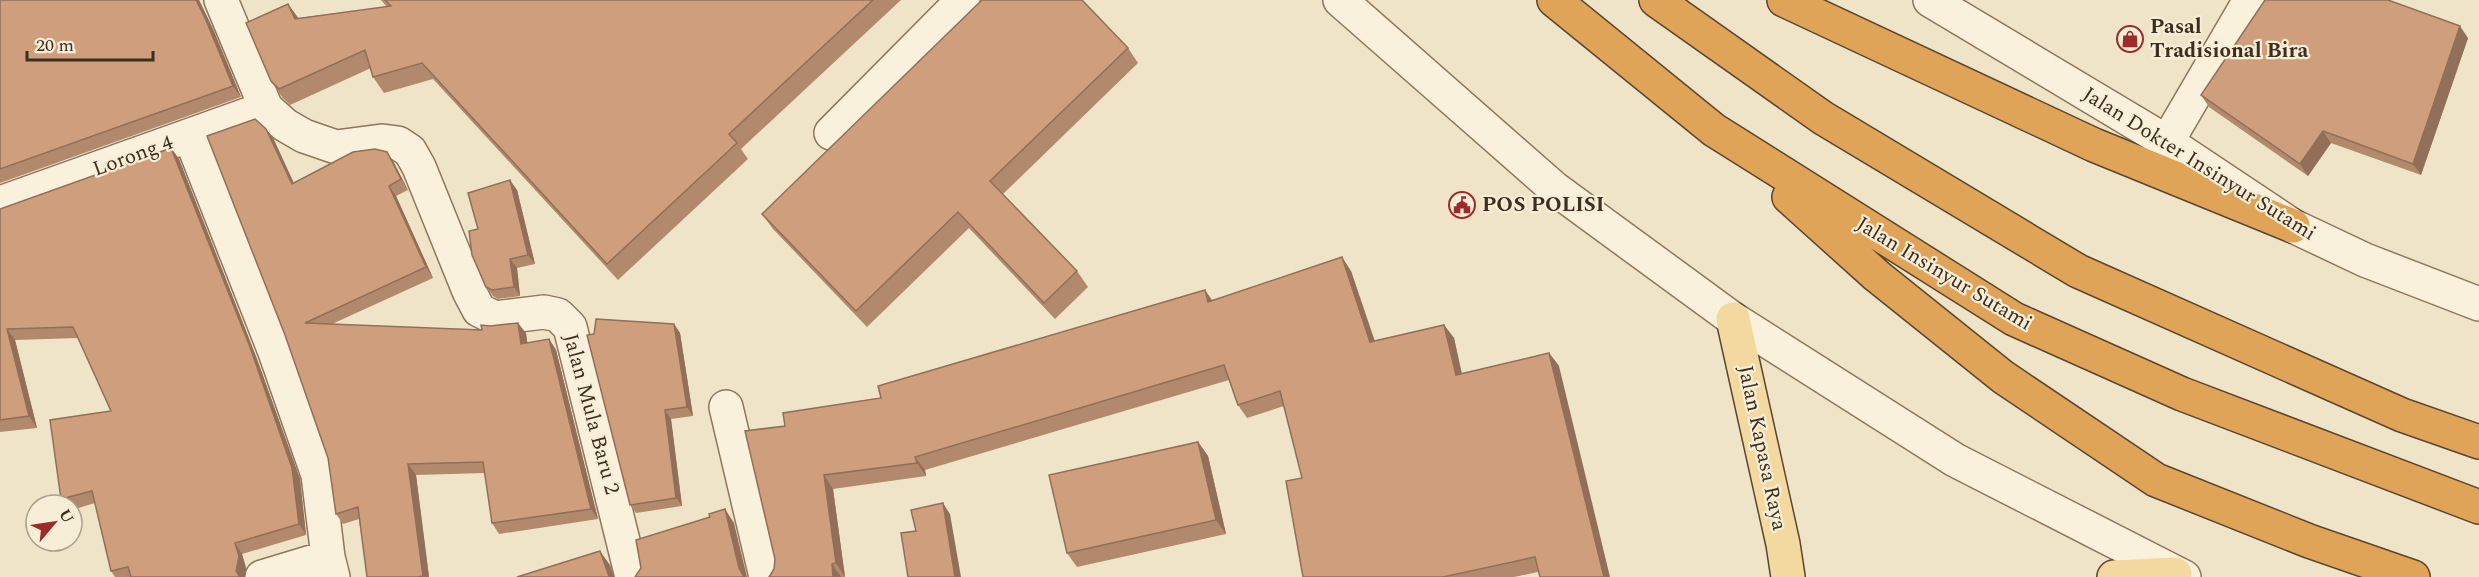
<svg xmlns="http://www.w3.org/2000/svg" width="2479" height="577" viewBox="0 0 2479 577" font-family="Spectral,serif">
<style>
.lines{fill:none;stroke-linecap:round;stroke-linejoin:round}
.minor-casing{stroke:#8d765c;stroke-width:36}
.major-casing{stroke:#5b4430;stroke-width:36}
.highway-casing{stroke:#5b4430;stroke-width:36}
.minor{stroke:#faf1dc;stroke-width:33}
.major{stroke:#f3d9a0;stroke-width:33}
.highway{stroke:#e0a458;stroke-width:33}
.wall{fill:#b2896c}
.shaded-wall{fill:#916f58}
.building{fill:#cf9f7d;stroke:#916f58;stroke-width:1.5}
.labels{text-anchor:middle;dominant-baseline:central;stroke-width:4.5;stroke-linejoin:round;paint-order:stroke}
.poi-label{font-size:21px;font-weight:bold;fill:#3d2e20;stroke:#f7eed8;text-anchor:start}
.street-label{font-size:21px;fill:#3d2e20;stroke:#f7eed8}
</style>
<rect width="100%" height="100%" fill="#f0e4c8"/>
<g class="lines">
<defs>
<path id="minor" d="M 221,0 L 266,108 L 285,125 L 304,136 L 336,147 L 382,141 L 398,143 L 410,151 L 419,167 L 469,291 L 479,310 L 495,318 L 544,312 L 558,315 L 570,327 L 632,577
M 1340,0 L 1554,188 L 1733,319 L 1955,460 L 2184,577
M 1930,0 L 2167,142 L 2293,226 L 2365,260 L 2479,304
M 831,133 L 963,0
M 190,136 L 275,352 L 318,475 L 328,557 L 333,577
M 2167,142 L 2250,0
M 0,203 L 266,108
M 726,407 L 766,577
M 262,577 L 328,557"/>
<path id="major" d="M 1733,319 L 1783,544 L 1788,577
M 2114,577 L 2175,574"/>
<path id="highway" d="M 1554,0 L 1714,130 L 2014,319 L 2182,394 L 2479,507
M 1656,0 L 1823,118 L 2078,271 L 2402,415 L 2479,442
M 1784,0 L 2094,145 L 2293,226
M 1789,197 L 1877,276 L 2003,377 L 2156,480 L 2309,541 L 2413,577"/>
</defs>
<use href="#minor" class="minor-casing"/>
<use href="#major" class="major-casing"/>
<use href="#highway" class="highway-casing"/>
<use href="#minor" class="minor"/>
<use href="#major" class="major"/>
<use href="#highway" class="highway"/>
</g>
<path class="wall" d="M 0,0 L 199,0 L 213,29 L 241,97 L 0,183 Z
M 381,0 L 901,0 L 741,149 L 748,159 L 618,280 L 433,79 L 384,93 L 373,77 L 371,68 L 290,105 L 282,97 L 271,81 L 288,4 L 298,18 L 387,7 Z
M 2468,38 L 2421,175 L 2331,143 L 2308,176 L 2209,107 L 2201,95 Z
M 1128,48 L 1138,63 L 1003,194 L 1077,271 L 1088,287 L 1055,319 L 969,228 L 867,327 L 773,229 L 762,214 Z
M 266,129 L 274,140 L 294,183 L 394,163 L 408,190 L 396,196 L 433,278 L 332,324 L 526,333 L 527,343 L 549,339 L 556,350 L 598,519 L 499,534 L 492,523 L 485,473 L 416,475 L 429,577 L 367,577 L 359,519 L 343,524 L 336,514 L 328,458 Z
M 171,148 L 179,159 L 257,359 L 300,479 L 306,535 L 242,554 L 246,568 L 245,577 L 115,577 L 111,571 L 95,503 L 72,510 L 72,505 L 65,505 L 61,499 L 111,411 L 78,338 L 15,340 L 37,428 L 0,432 L 0,209 Z
M 517,190 L 535,264 L 517,268 L 520,296 L 498,299 L 493,296 L 486,287 L 478,229 Z
M 1351,271 L 1375,341 L 1444,325 L 1454,338 L 1462,374 L 1549,353 L 1559,366 L 1538,572 L 1514,577 L 1303,577 L 1302,478 L 1284,406 L 1247,418 L 1238,405 L 1229,380 L 925,470 L 926,476 L 833,489 L 845,577 L 769,577 L 774,569 L 785,426 L 1212,300 Z
M 674,324 L 680,333 L 693,416 L 671,419 L 682,506 L 636,513 L 630,505 Z
M 1198,442 L 1208,456 L 1226,534 L 1077,567 L 1067,553 Z"/>
<path class="shaded-wall" d="M 196,0 L 199,0 L 213,29 L 241,97 L 233,86 Z
M 288,4 L 299,19 L 295,19 Z
M 2460,26 L 2468,38 L 2421,175 L 2413,164 Z
M 266,129 L 274,140 L 299,195 L 292,184 Z
M 2323,131 L 2331,143 L 2308,176 L 2300,164 Z
M 171,148 L 179,159 L 257,359 L 300,479 L 306,535 L 299,524 Z
M 387,152 L 394,163 L 408,190 L 401,179 Z
M 510,180 L 517,190 L 535,264 L 528,255 Z
M 389,186 L 396,196 L 433,278 L 426,267 Z
M 1342,257 L 1351,271 L 1379,355 L 1370,342 Z
M 510,259 L 517,268 L 520,296 L 514,287 Z
M 1205,290 L 1214,303 L 1208,302 Z
M 518,323 L 526,333 L 529,354 L 521,344 Z
M 674,324 L 680,333 L 693,416 L 687,407 Z
M 1444,325 L 1454,338 L 1465,389 L 1456,375 Z
M 7,329 L 15,340 L 37,428 L 29,416 Z
M 549,339 L 556,350 L 598,519 L 591,509 Z
M 1549,353 L 1559,366 L 1610,577 L 1604,577 Z
M 665,410 L 671,419 L 682,506 L 676,498 Z
M 1198,442 L 1208,456 L 1226,534 L 1216,520 Z
M 915,457 L 925,470 L 926,476 L 917,463 Z
M 408,464 L 416,475 L 429,577 L 424,577 L 423,576 Z
M 824,475 L 833,489 L 845,577 L 836,563 Z
M 943,503 L 950,514 L 961,577 L 955,577 Z
M 725,509 L 734,523 L 747,577 L 744,577 L 739,568 Z
M 235,543 L 242,554 L 246,568 L 245,577 L 240,577 L 236,571 Z
M 600,551 L 610,565 L 614,577 L 609,577 Z
M 832,564 L 841,577 L 833,577 Z"/>
<path class="building" d="M 0,0 L 196,0 L 205,18 L 233,86 L 0,169 Z
M 385,0 L 873,0 L 729,134 L 737,143 L 607,264 L 422,63 L 373,77 L 365,50 L 279,89 L 271,81 L 246,23 L 288,4 L 295,19 L 391,6 Z
M 982,0 L 1082,0 L 1128,48 L 990,181 L 1077,271 L 1044,303 L 958,212 L 856,311 L 762,214 Z
M 2265,0 L 2388,0 L 2460,26 L 2413,164 L 2323,131 L 2300,164 L 2201,95 Z
M 255,119 L 266,129 L 292,184 L 353,152 L 375,149 L 387,152 L 401,179 L 389,186 L 426,267 L 305,323 L 482,330 L 481,325 L 490,326 L 518,323 L 521,344 L 549,339 L 591,509 L 492,523 L 483,462 L 408,464 L 423,576 L 418,577 L 367,577 L 358,507 L 336,514 L 328,458 L 285,335 L 207,136 Z
M 171,148 L 250,347 L 292,468 L 299,524 L 235,543 L 239,556 L 236,571 L 240,577 L 131,577 L 128,567 L 111,571 L 92,491 L 61,499 L 50,420 L 111,411 L 73,327 L 7,329 L 29,416 L 0,420 L 0,209 Z
M 510,180 L 528,255 L 510,259 L 514,287 L 492,290 L 486,287 L 472,255 L 469,231 L 478,229 L 468,193 Z
M 1342,257 L 1370,342 L 1444,325 L 1456,375 L 1549,353 L 1604,577 L 1540,577 L 1535,557 L 1443,577 L 1303,577 L 1286,481 L 1302,478 L 1280,391 L 1238,405 L 1224,365 L 915,457 L 917,463 L 824,475 L 836,563 L 832,564 L 833,577 L 769,577 L 774,569 L 775,559 L 745,431 L 785,426 L 783,413 L 881,398 L 878,386 L 1205,290 L 1208,302 Z
M 596,319 L 674,324 L 687,407 L 665,410 L 676,498 L 630,505 L 587,335 L 594,334 Z
M 1198,442 L 1216,520 L 1067,553 L 1049,475 Z
M 943,503 L 955,577 L 908,577 L 901,533 L 916,531 L 911,510 Z
M 725,509 L 739,568 L 744,577 L 635,577 L 641,568 L 636,540 L 710,517 L 709,514 Z
M 600,551 L 609,576 L 610,577 L 517,577 Z"/>
<defs>
<symbol id="shop-ring" viewBox="-11 -11 22 22"><circle r="9.5" fill="#f7eed8" stroke="#9e2a2b" stroke-width="1.5"/><path d="M-5-2.5h2.3a2.7 3.5 0 0 1 5.4 0H5L5.5 6h-11ZM-1.5-2.5h3a1.5 2.3 0 0 0-3 0Z" fill="#9e2a2b"/></symbol>
<symbol id="civic-ring" viewBox="-11 -11 22 22"><circle r="9.5" fill="#f7eed8" stroke="#9e2a2b" stroke-width="1.5"/><path d="M-.6-6.5H3V-4.5H.6V-3L4-1V1h2V6H-6V1h2V-1L-.6-3ZM-1.2 2.5V6h2.4V2.5Z" fill="#9e2a2b"/></symbol>
</defs>
<g fill-rule="evenodd">
<use href="#shop-ring" x="2115" y="24" width="30" height="30"/>
<use href="#civic-ring" x="1447" y="190" width="30" height="30"/>
</g>
<g class="labels">
<g class="poi-label">
<text x="2150" y="27">Pasal<tspan x="2150" dy="24">Tradisional Bira</tspan></text>
<text x="1482" y="205">POS POLISI</text>
</g>
<g class="street-label">
<text transform="translate(133 156) rotate(-20)">Lorong 4</text>
<text transform="translate(2199 164) rotate(32)">Jalan Dokter Insinyur Sutami</text>
<text transform="translate(1944 274) rotate(31)">Jalan Insinyur Sutami</text>
<text transform="translate(591 414) rotate(75)">Jalan Mula Baru 2</text>
<text transform="translate(1762 448) rotate(78)">Jalan Kapasa Raya</text>
</g>
</g>
<g transform="translate(54 523) rotate(61)"><circle r="28" fill="#f7eed8" stroke="#ada18e" stroke-width="1.5"/>
<path d="M0-4.5L10 22L0 15L-10 22Z" fill="#9e2a2b"/>
<text y="-9" font-size="16" font-weight="bold" text-anchor="middle" fill="#3d2e20">U</text>
</g>
<path d="M27 51v9h126v-9" fill="none" stroke="#3d2e20" stroke-width="3"/>
<text x="36" y="51" font-size="18" fill="#3d2e20" stroke="#f7eed8" stroke-width="4.5" paint-order="stroke">20 m</text>
</svg>
